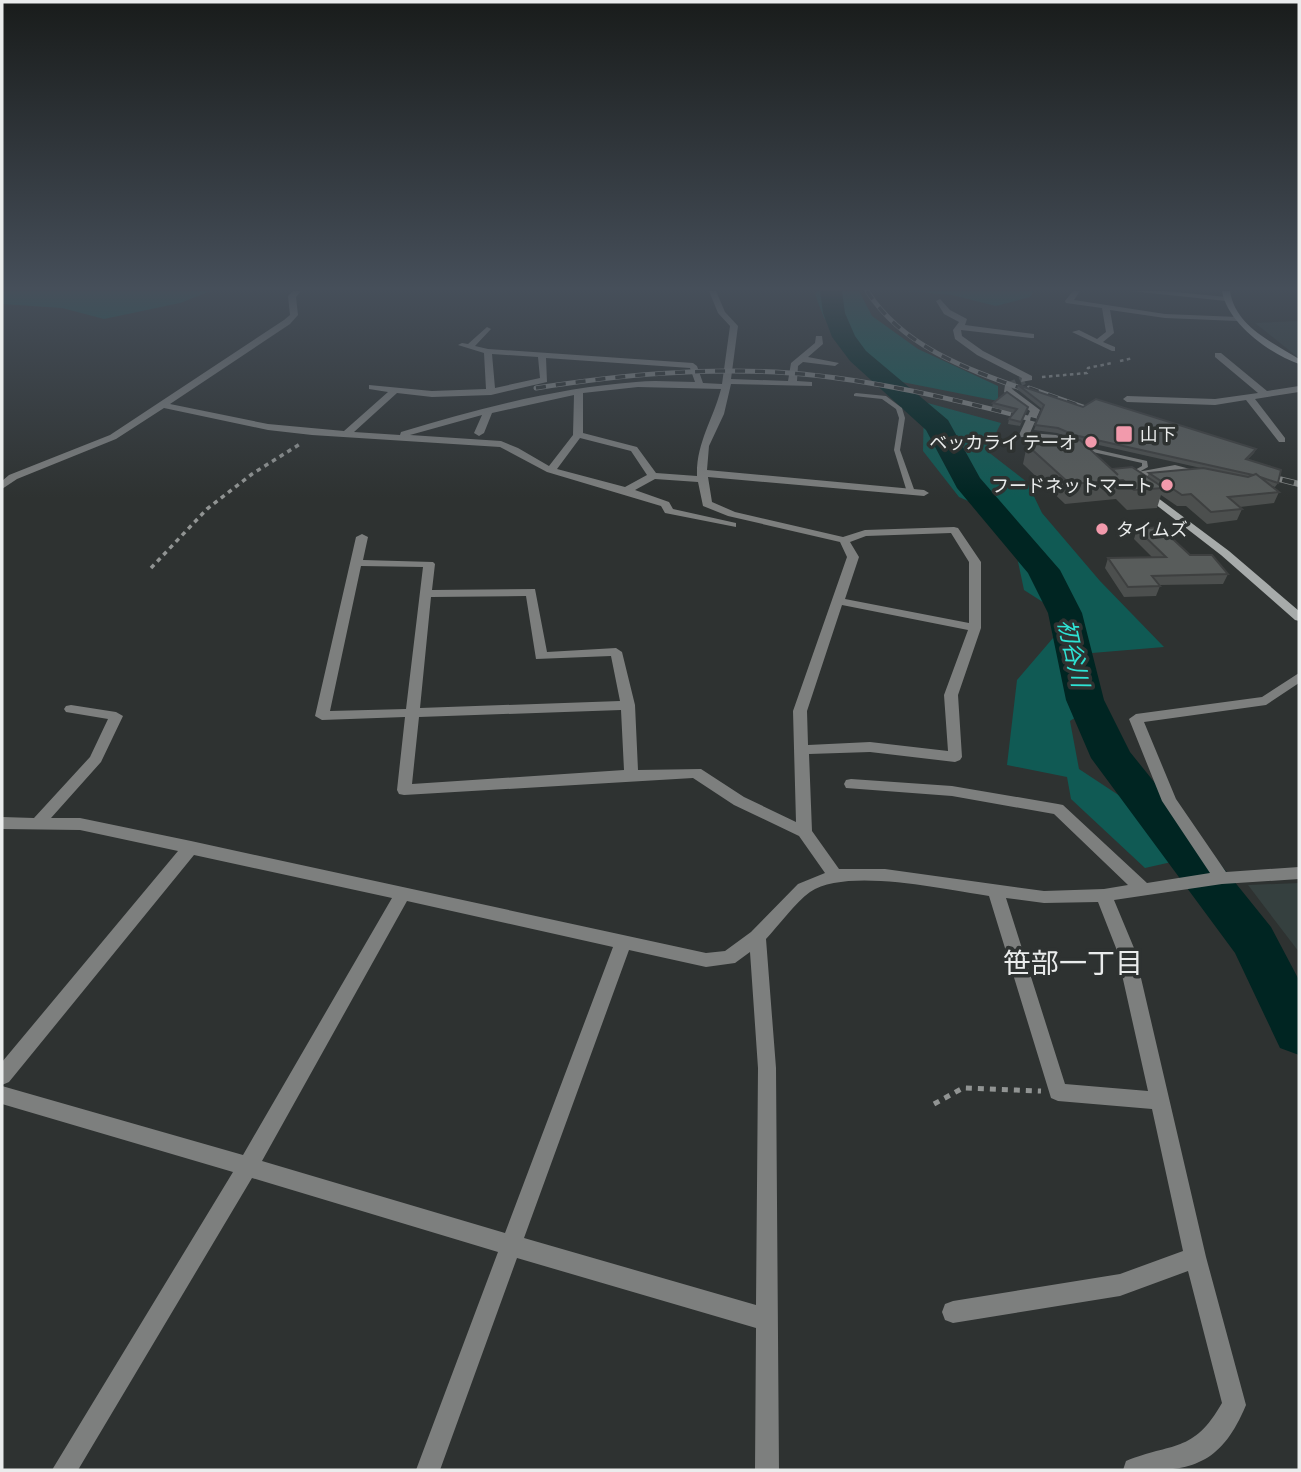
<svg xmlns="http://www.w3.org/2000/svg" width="1301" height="1472" viewBox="0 0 1301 1472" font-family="'PT Sans Narrow','Noto Sans JP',sans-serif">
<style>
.built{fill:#35403f}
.green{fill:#105a54}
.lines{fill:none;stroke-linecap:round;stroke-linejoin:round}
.river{fill:#002522;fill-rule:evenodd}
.street-tunnel{stroke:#4a4e4d;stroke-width:9;stroke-dasharray:9 4.5;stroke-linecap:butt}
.path-far2{stroke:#919493;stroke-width:2.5;stroke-dasharray:3.5 3.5;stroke-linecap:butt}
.path-far1{stroke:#919493;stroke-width:3.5;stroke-dasharray:4.5 4.5;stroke-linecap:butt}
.path{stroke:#919493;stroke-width:5;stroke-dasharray:6 6;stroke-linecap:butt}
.lane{fill:#7d7f7e;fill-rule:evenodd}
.street{fill:#7d7f7e;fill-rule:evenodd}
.secondary{fill:#a7abaa;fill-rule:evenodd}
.rail-far1-casing{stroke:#838685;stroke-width:5}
.rail-casing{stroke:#838685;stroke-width:6}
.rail-far1{stroke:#2e3231;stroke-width:3.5;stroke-dasharray:10;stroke-linecap:butt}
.rail{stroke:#2e3231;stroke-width:4.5;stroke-dasharray:12;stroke-linecap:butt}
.wall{fill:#4c4f4e;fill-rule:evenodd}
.building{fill:#585c5b;stroke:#3e4040;stroke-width:2}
.poi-dot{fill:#f29aac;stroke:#2e3231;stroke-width:2.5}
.labels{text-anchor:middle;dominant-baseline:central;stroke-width:7;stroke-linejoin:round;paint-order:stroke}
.far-poi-label{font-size:18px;fill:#eaecec;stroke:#2e3231;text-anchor:start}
.water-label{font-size:23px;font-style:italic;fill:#2ee3d4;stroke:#2e3231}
.near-neighbourhood-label{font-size:28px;fill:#eaecec;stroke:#2e3231}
</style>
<rect width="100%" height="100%" fill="#2e3231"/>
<path class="built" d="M 1299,321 L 1299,358 L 1255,323 L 1298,321 Z
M 1299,883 L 1299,952 L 1248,885 Z"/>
<path class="green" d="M 2,291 L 211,291 L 180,303 L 104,319 L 62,308 L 2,304 Z
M 817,291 L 859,291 L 872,316 L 918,349 L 998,386 L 998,401 L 897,381 L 824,318 L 815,294 Z
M 906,291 L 1033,291 L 1030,297 L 996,306 L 952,295 Z
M 924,402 L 1001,423 L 987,451 L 1027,482 L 1042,513 L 1100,581 L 1164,647 L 1092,653 L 1097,703 L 1070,721 L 1079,769 L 1123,798 L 1176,861 L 1145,868 L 1071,799 L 1067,777 L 1007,765 L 1017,680 L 1053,638 L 1049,606 L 1024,590 L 1009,519 L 959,497 L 923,451 Z"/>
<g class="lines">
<path class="river" d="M 820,291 L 842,291 L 845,313 L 855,336 L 866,351 L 948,420 L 980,478 L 1060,570 L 1082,613 L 1104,700 L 1130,752 L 1271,927 L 1299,980 L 1299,1055 L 1280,1048 L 1235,953 L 1091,758 L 1066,700 L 1048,613 L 1028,573 L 957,488 L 926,430 L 850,361 L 832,337 L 823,313 Z"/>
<path class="street-tunnel" d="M 1008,387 L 1024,380"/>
<path class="path-far2" d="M 1120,361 L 1133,358
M 1042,377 L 1087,373 L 1088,368 L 1112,363"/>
<path class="path-far1" d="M 151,568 L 207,509 L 252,474 L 300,444"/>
<path class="path" d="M 934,1104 L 963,1088 L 1041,1091"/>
<path class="lane" d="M 856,393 L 886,396 L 902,408 L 905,418 L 900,450 L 915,492 L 914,494 L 908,494 L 907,492 L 894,450 L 899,418 L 896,409 L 882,399 L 854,396 L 854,394 Z
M 1081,446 L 1147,461 L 1148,467 L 1130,477 L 1126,477 L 1126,475 L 1142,466 L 1142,463 L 1079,449 L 1079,447 Z"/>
<path class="street" d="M 293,291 L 301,291 L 296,297 L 298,315 L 290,324 L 170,404 L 268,424 L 344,431 L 388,392 L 369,389 L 369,385 L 432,391 L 486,389 L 484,353 L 458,345 L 462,343 L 468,344 L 487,327 L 491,329 L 475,346 L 488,349 L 693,363 L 697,366 L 703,383 L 722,384 L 730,326 L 718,313 L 709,291 L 716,291 L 725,312 L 738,326 L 731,379 L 788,381 L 791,363 L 815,343 L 816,336 L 822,336 L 823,344 L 808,357 L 839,363 L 835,366 L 803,362 L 798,366 L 797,381 L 812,382 L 812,386 L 731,384 L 724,414 L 709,446 L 707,470 L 924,490 L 929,493 L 924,496 L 708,477 L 712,502 L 735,512 L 843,537 L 865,530 L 954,527 L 958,528 L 981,562 L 981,628 L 958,695 L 962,757 L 960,760 L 955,762 L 870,752 L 809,754 L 812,831 L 839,869 L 885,869 L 1044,891 L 1104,889 L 1128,885 L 1054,814 L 952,796 L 846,788 L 844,784 L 846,780 L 851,779 L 952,786 L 1058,804 L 1063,805 L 1147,883 L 1210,873 L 1162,801 L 1129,719 L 1136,714 L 1262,697 L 1299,673 L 1299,683 L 1266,705 L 1144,722 L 1176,799 L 1226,872 L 1299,867 L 1299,879 L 1222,884 L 1114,900 L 1134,948 L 1206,1257 L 1246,1405 C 1219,1470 1186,1472 1123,1470 L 1126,1461 C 1172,1442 1193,1454 1222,1403 L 1188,1271 L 1120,1296 L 953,1323 L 945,1320 L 942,1312 L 945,1304 L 953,1301 L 1120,1274 L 1183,1251 L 1152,1109 L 1058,1101 L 1051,1098 L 989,896 C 945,890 848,867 810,892 C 795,903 779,925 766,939 L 776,1068 L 779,1470 L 755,1470 L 756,1328 L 517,1258 L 440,1470 L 416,1470 L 498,1252 L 252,1178 L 78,1470 L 52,1470 L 233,1172 L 2,1104 L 2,1086 L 243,1155 L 392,898 L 194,855 L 9,1082 L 2,1085 L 2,1062 L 178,851 L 80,830 L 2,829 L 2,817 L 34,818 L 90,757 L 108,719 L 66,712 L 64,709 L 66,706 L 71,705 L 116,712 L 123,716 L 101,762 L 51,818 L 80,818 L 191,841 L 706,953 L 725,951 L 751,932 L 798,884 L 825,873 L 799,836 L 734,805 L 693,778 L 404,795 L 399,794 L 397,790 L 405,717 L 322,720 L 315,716 L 356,537 L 362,534 L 368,537 L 363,560 L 433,562 L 435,564 L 432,590 L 535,589 L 547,652 L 616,648 L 622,652 L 635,705 L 638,770 L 701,769 L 744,797 L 796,822 L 793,711 L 847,557 L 840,542 L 728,516 L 703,506 L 698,482 L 655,479 L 635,490 L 669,502 L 673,509 L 736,523 L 736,527 L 665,513 L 661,506 L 547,472 L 500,447 L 312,435 L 268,430 L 164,408 L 116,439 L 17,479 L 2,489 L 2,481 L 9,475 L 110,435 L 284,320 L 290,315 L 288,296 ZM 492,354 L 538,357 L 540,378 L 495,388 ZM 546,358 L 690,368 L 695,382 C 675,382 655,380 636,382 C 556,388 477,409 401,432 L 400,435 L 354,432 L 397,393 L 432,397 L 491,395 L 547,382 ZM 638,387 L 721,389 C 713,420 696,443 697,476 L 656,473 L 637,447 L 583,433 L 583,393 ZM 574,395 L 573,435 L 549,466 L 518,448 L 501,441 L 410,435 L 482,415 L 474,433 L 479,436 L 484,433 L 492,413 ZM 580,438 L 631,451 L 647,475 L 625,487 L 557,469 ZM 951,533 L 969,562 L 969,623 L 845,599 L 859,557 L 850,542 L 866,536 ZM 361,566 L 423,567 L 406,709 L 330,711 ZM 526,596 L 536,659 L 611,656 L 620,701 L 420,708 L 431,597 ZM 842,605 L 968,630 L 944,695 L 948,751 L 870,742 L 808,745 L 807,711 ZM 621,710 L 624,770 L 412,784 L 419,717 ZM 1006,898 L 1044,903 L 1098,902 L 1116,948 L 1148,1091 L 1065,1084 ZM 407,901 L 613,947 L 505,1233 L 262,1161 ZM 629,950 L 706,967 L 735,963 L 750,952 L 758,1068 L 756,1305 L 524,1238 Z
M 1073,291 L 1080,291 L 1074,300 L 1165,314 L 1238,317 L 1242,319 L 1238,321 L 1165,318 L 1110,310 L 1114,333 L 1103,342 L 1115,347 L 1115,351 L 1112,351 L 1072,332 L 1079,330 L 1097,339 L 1106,332 L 1102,308 L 1066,303 L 1065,301 Z
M 1131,291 L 1165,291 L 1226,297 L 1230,299 L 1226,301 Z
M 940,299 L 950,310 L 967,319 L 965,325 L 1034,334 L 1034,338 L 1031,338 L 961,330 L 962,336 L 983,351 L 1032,376 L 1032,380 L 1021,382 L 1022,378 L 977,355 L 955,339 L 953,330 L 959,322 L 944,314 L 936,301 Z
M 1215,353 L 1221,353 L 1267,391 L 1299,386 L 1299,392 L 1255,399 L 1285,438 L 1285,442 L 1279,442 L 1246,400 L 1215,405 L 1127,402 L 1123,399 L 1127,396 L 1215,399 L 1258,393 L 1215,357 Z
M 1005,385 L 1011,385 L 1012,389 L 1040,410 L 1030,433 L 1056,435 L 1083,446 L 1083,450 L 1077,450 L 1051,440 L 1021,437 L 1019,435 L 1030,411 L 1004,392 Z
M 1175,465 L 1205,473 L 1200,476 L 1175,471 L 1127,480 L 1122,477 L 1127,474 Z"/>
<path class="secondary" d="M 1222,291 L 1230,291 C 1235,326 1272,342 1299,359 L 1299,364 C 1270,354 1227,323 1222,291 Z
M 1146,489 L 1229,551 L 1299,611 L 1299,621 L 1295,620 L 1221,555 L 1142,494 L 1141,492 Z"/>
<defs>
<path id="rail-far1" d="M 867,291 C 905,350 973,371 1037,394
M 536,388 C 620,375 704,367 790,373 C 880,380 968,403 1055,425
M 1029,388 L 1086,408"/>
<path id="rail" d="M 1259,474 L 1299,484"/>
</defs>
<use href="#rail-far1" class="rail-far1-casing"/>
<use href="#rail" class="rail-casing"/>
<use href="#rail-far1" class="rail-far1"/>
<use href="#rail" class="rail"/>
</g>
<path class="wall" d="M 1018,385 L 1083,407 L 1256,449 L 1254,453 L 1248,459 L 1278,483 L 1275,487 L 1272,486 L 1279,492 L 1274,503 L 1240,507 L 1242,509 L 1237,520 L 1207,524 L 1186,506 L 1177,506 L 1161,495 L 1157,508 L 1127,510 L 1116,499 L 1065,504 L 1023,464 L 1027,445 L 1078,440 L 1057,433 L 1034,430 L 1042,409 L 1017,389 ZM 1081,441 L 1201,468 L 1149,473 L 1147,477 L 1112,469 Z
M 993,403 L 1028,407 L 1020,426 L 1008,424 L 1009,419 L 1014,413 L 992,407 Z
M 1137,529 L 1228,574 L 1223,584 L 1159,585 L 1160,586 L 1156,596 L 1124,597 L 1105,568 L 1108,558 L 1152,557 L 1134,539 Z"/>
<path class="building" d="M 1018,385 L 1083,407 L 1096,399 L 1256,449 L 1246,459 L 1281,470 L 1278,483 L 1260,477 L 1256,474 L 1253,475 L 1074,435 L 1058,428 L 1035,425 L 1044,405 Z
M 1007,392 L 1028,407 L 1021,422 L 1009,419 L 1017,409 L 993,403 Z
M 1080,440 L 1118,475 L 1112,469 L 1132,467 L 1164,488 L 1134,490 L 1123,480 L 1070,484 L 1027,445 Z
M 1203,468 L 1248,477 L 1256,474 L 1279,492 L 1228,497 L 1242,509 L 1211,512 L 1191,494 L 1182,495 L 1149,473 Z
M 1160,527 L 1190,555 L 1212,555 L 1228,574 L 1152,576 L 1160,586 L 1128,587 L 1108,558 L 1166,557 L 1137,529 Z"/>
<linearGradient id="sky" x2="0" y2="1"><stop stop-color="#191c1b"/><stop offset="0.58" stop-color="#464f5a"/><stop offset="1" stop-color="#464f5a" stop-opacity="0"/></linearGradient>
<rect width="1301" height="498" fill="url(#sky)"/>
<g class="poi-dot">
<rect x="1115" y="425" width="18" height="18" rx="3.5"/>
<circle cx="1091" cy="442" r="7"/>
<circle cx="1167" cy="485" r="7"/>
<circle cx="1102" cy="529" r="7"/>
</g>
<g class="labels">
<g class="far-poi-label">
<text x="1140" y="434">山下</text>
<text x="1077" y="442" text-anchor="end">ベッカライ テーオ</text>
<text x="1153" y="485" text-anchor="end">フードネットマート</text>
<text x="1116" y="529">タイムズ</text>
</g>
<g class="water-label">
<text transform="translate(1074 653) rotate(77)">初谷川</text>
</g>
<g class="near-neighbourhood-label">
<text x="1073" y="962">笹部一丁目</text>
</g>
</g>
<rect width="1301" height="1472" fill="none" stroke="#eaecec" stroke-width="7"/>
</svg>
